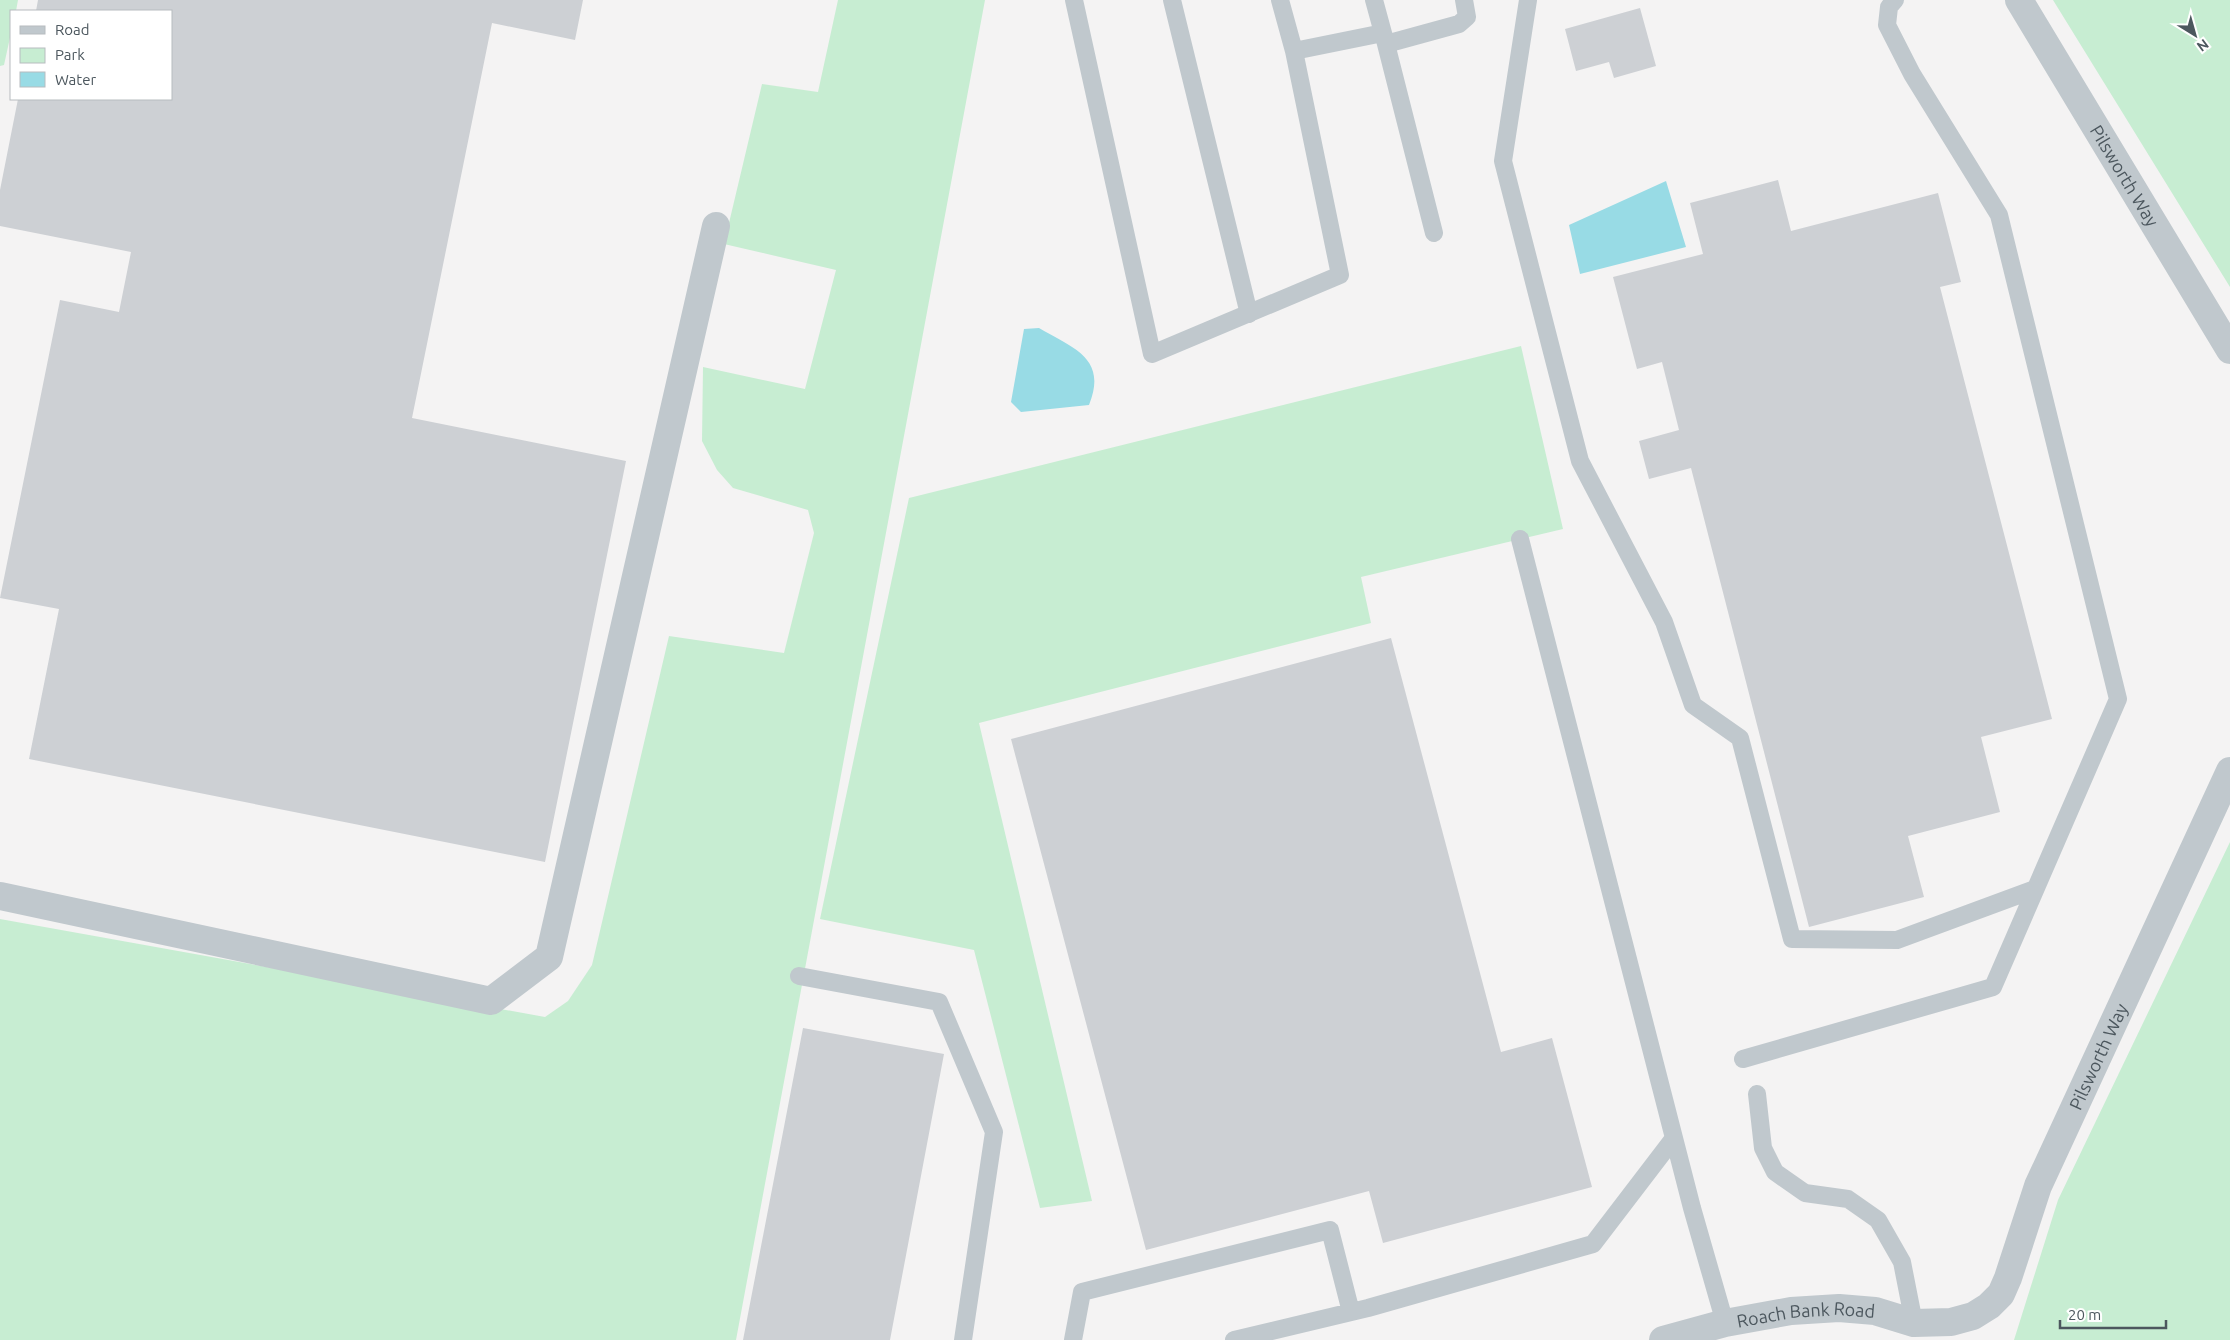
<svg xmlns="http://www.w3.org/2000/svg" width="2230" height="1340" viewBox="0 0 2230 1340" font-family="Ubuntu,sans-serif">
<style>
.green{fill:#c7edd2}
.water{fill:#98dbe5}
.building{fill:#cdd0d4}
.lines{fill:none;stroke-linecap:round;stroke-linejoin:round}
.lane{stroke:#c0c8cd;stroke-width:18}
.street{stroke:#c0c8cd;stroke-width:28}
.labels{text-anchor:middle;dominant-baseline:central;stroke-width:4;stroke-linejoin:round;paint-order:stroke}
.street-label{font-size:18px;fill:#4c575e;stroke:#fff}
</style>
<rect width="100%" height="100%" fill="#f4f3f3"/>
<path class="green" d="M 0,0 L 18,0 L 16,11 L 11,11 L 11,33 L 4,65 L 0,66 Z
M 838,0 L 985,0 L 736,1340 L 0,1340 L 0,919 L 545,1017 L 568,1001 L 592,965 L 669,636 L 784,653 L 814,533 L 808,510 L 733,488 L 717,470 L 702,441 L 703,367 L 805,389 L 836,270 L 724,244 L 762,84 L 818,92 Z
M 2053,0 L 2230,0 L 2230,287 Z
M 1521,346 L 1563,529 L 1361,577 L 1371,623 L 979,723 L 1092,1201 L 1040,1208 L 974,950 L 820,919 L 909,498 Z
M 2230,842 L 2230,1340 L 2014,1340 L 2058,1200 Z"/>
<path class="water" d="M 1666,181 L 1686,247 L 1580,274 L 1569,225 Z
M 1039,328 C 1073,348 1108,358 1089,405 L 1021,412 L 1011,402 L 1024,329 Z"/>
<path class="building" d="M 38,0 L 583,0 L 575,40 L 492,23 L 412,418 L 626,461 L 545,862 L 29,759 L 59,609 L 0,598 L 60,300 L 119,312 L 131,252 L 0,226 L 0,190 L 18,99 L 171,99 L 171,11 L 36,11 Z
M 1640,8 L 1656,66 L 1614,78 L 1609,62 L 1576,71 L 1565,29 Z
M 1778,180 L 1791,231 L 1938,193 L 1961,282 L 1940,287 L 2052,719 L 1981,737 L 2000,812 L 1908,836 L 1924,897 L 1809,927 L 1691,468 L 1649,479 L 1639,441 L 1679,430 L 1662,362 L 1637,369 L 1613,277 L 1703,254 L 1690,203 Z
M 1391,638 L 1501,1052 L 1552,1038 L 1592,1187 L 1383,1243 L 1369,1191 L 1146,1250 L 1011,739 Z
M 803,1028 L 944,1054 L 890,1340 L 743,1340 Z"/>
<g class="lines">
<path class="lane" d="M 1074,0 L 1152,354 L 1340,275 L 1294,51 L 1280,0
M 1172,0 L 1249,314
M 1374,0 L 1386,44 L 1459,24 L 1467,17 L 1464,0
M 1528,0 L 1503,161 L 1580,461 L 1664,622 L 1693,705 L 1740,738 L 1792,939 L 1897,940 L 2035,889
M 1386,44 L 1434,233
M 1294,51 L 1383,33
M 1520,539 L 1692,1208 L 1725,1323
M 799,976 L 939,1002 L 994,1132 L 963,1340
M 1743,1059 L 1993,987 L 2118,699 L 1999,215 L 1912,74 L 1887,25 L 1889,7 L 1895,0
M 1757,1094 L 1763,1148 L 1775,1172 L 1805,1193 L 1848,1199 L 1878,1220 L 1902,1262 L 1914,1323
M 1073,1340 L 1082,1292 L 1330,1230 L 1351,1312
M 1234,1340 L 1368,1308 L 1593,1244 L 1674,1138"/>
<g class="street">
<path id="s1" d="M 2019,0 L 2230,350"/>
<path d="M 0,896 L 491,1001 L 549,957 L 716,226"/>
<path id="s2" d="M 1663,1340 L 1725,1323 L 1791,1311 L 1839,1308 L 1875,1311 L 1914,1323 L 1951,1322 L 1973,1316 L 1989,1306 L 2001,1294 L 2008,1278 L 2038,1186 L 2230,771"/>
</g>
</g>
<g class="labels">
<g class="street-label">
<text stroke="none"><textPath href="#s1" startOffset="205">Pilsworth Way</textPath></text>
<text stroke="none"><textPath href="#s2" startOffset="609">Pilsworth Way</textPath></text>
<text stroke="none"><textPath href="#s2" startOffset="146">Roach Bank Road</textPath></text>
</g>
</g>
<rect x="10" y="10" width="162" height="90" fill="#ffffff" stroke="#b7bcbf"/>
<rect x="20" y="26" width="25" height="8" fill="#c0c8cd" stroke="#b7bcbf"/>
<text x="55" y="35" font-size="15" fill="#4c575e">Road</text>
<rect x="20" y="48" width="25" height="15" fill="#c7edd2" stroke="#b7bcbf"/>
<text x="55" y="60" font-size="15" fill="#4c575e">Park</text>
<rect x="20" y="72" width="25" height="15" fill="#98dbe5" stroke="#b7bcbf"/>
<text x="55" y="85" font-size="15" fill="#4c575e">Water</text>
<g transform="translate(2195 35) rotate(143)" stroke="#ffffff" stroke-width="4" paint-order="stroke">
<path d="M0-4L9 19L0 12L-9 19Z" fill="#4c575e"/>
<text y="-8" font-size="14" font-weight="bold" text-anchor="middle" fill="#4c575e">N</text>
</g>
<path d="M2060 1320v8h106v-8" fill="none" stroke="#4c575e" stroke-width="2.5"/>
<text x="2068" y="1320" font-size="15" fill="#4c575e" stroke="#ffffff" stroke-width="4" paint-order="stroke">20 m</text>
</svg>
